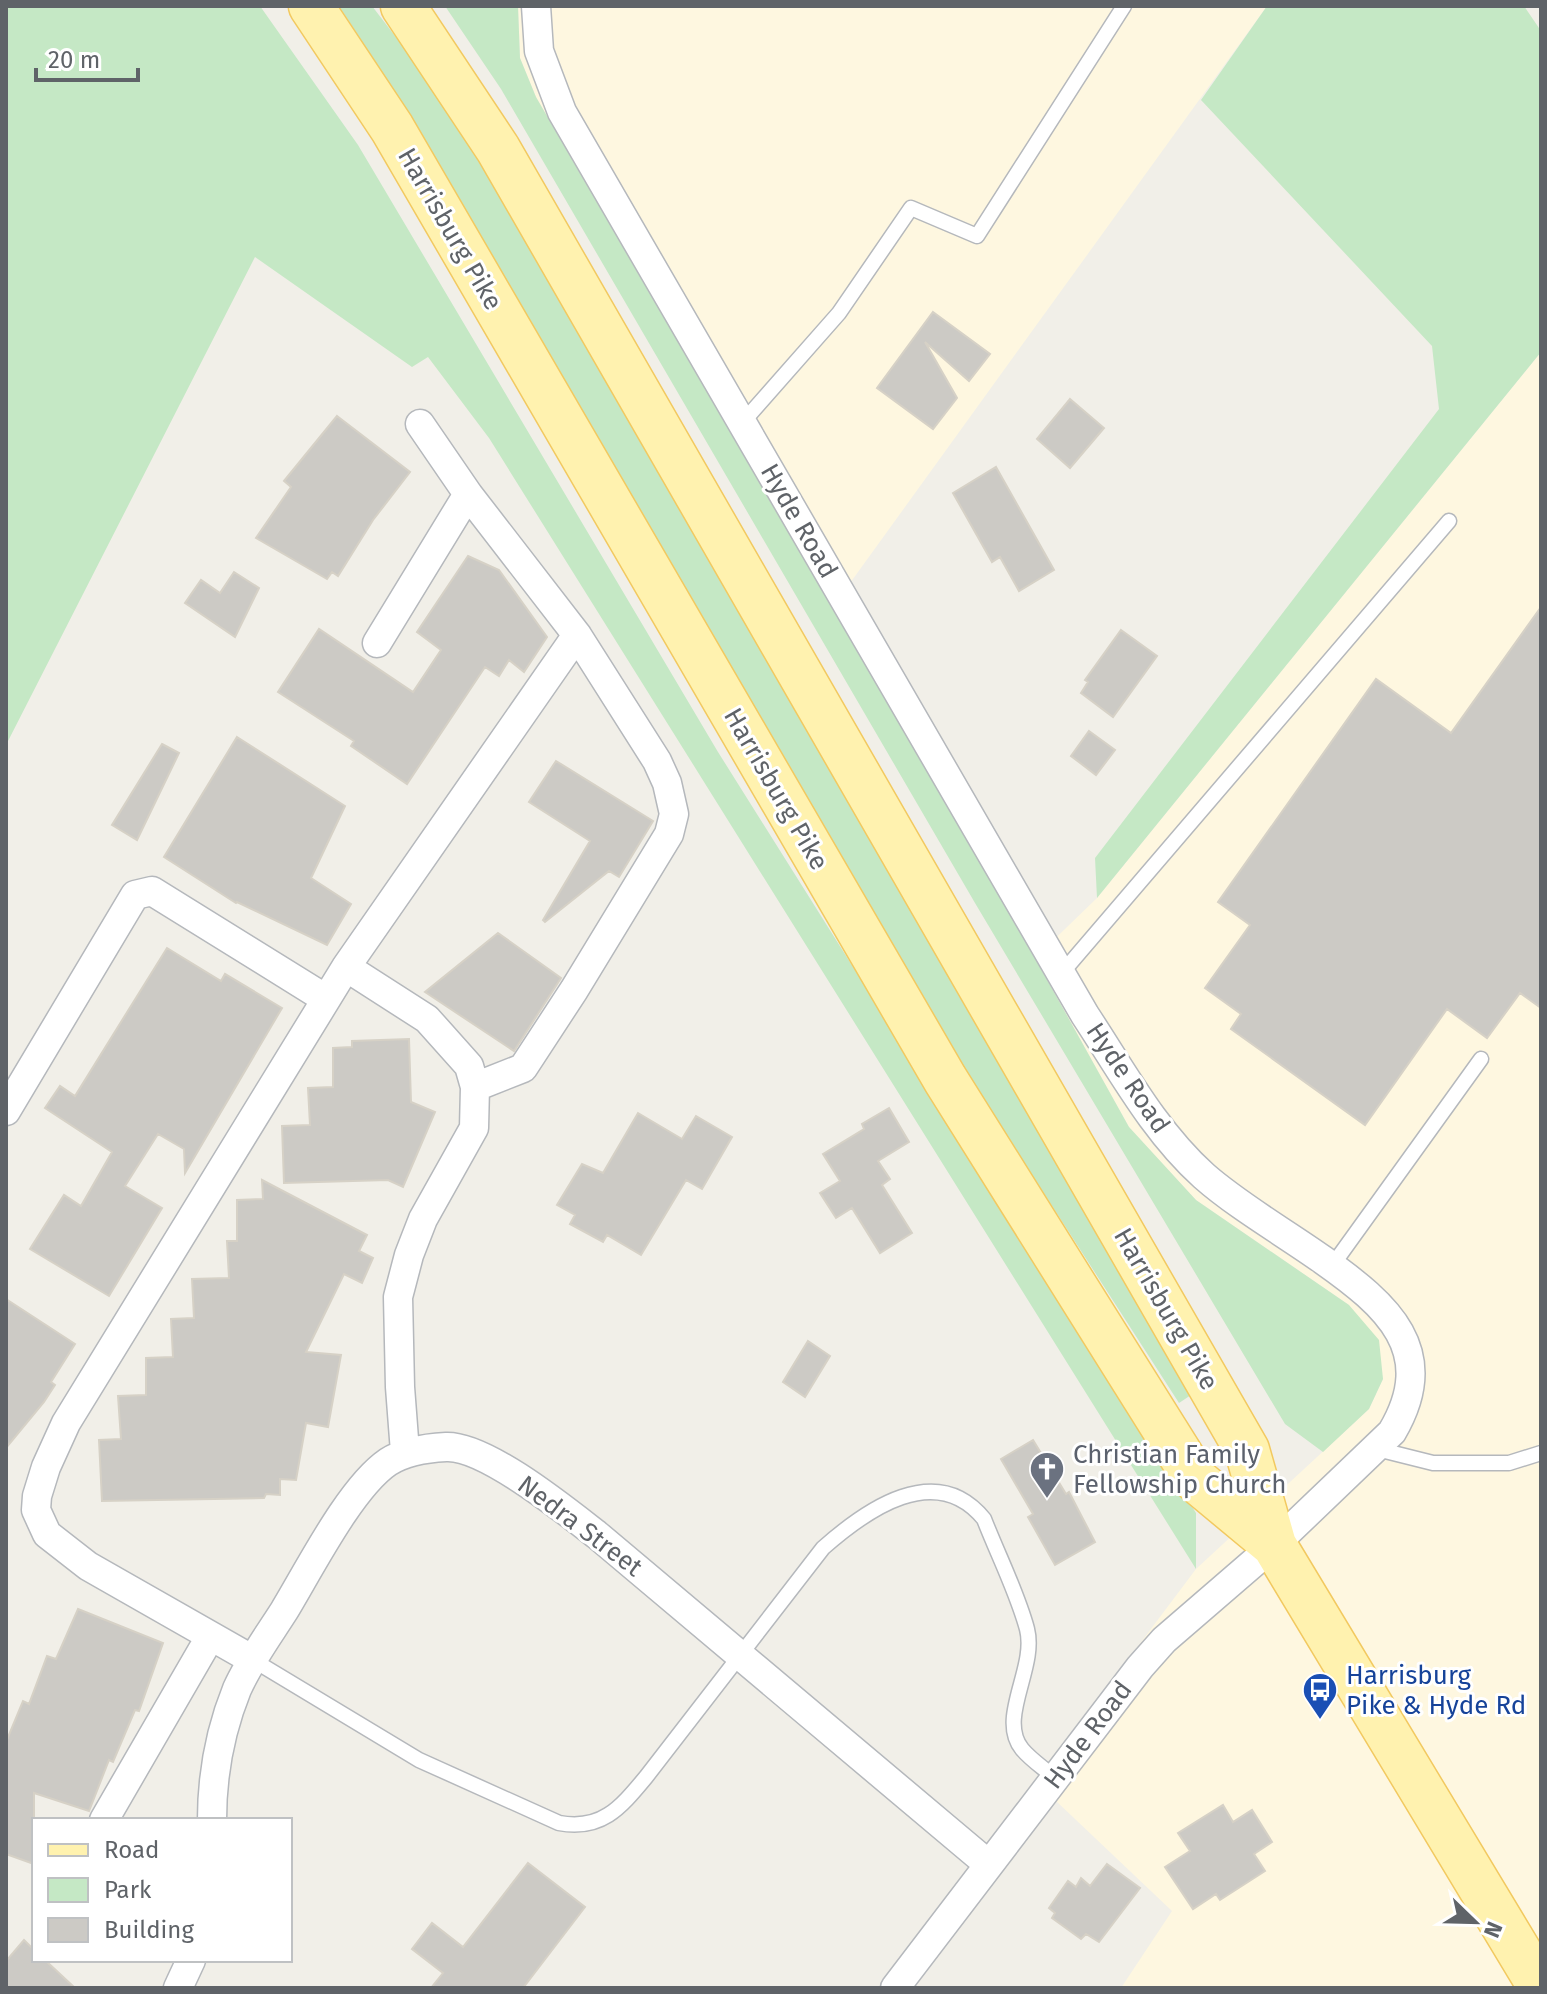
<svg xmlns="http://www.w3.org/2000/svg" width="1547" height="1994" viewBox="0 0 1547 1994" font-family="'Fira Sans',sans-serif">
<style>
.commercial{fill:#fef7e0}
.green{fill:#c5e8c5}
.building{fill:#cccac5;stroke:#d6d1c6;stroke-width:2}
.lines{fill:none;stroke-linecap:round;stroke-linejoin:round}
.service-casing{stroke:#b5b8bc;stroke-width:17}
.minor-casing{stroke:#b5b8bc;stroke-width:31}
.primary-casing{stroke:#f2c960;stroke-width:47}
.service{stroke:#fff;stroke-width:14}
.minor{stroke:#fff;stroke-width:28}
.primary{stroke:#fff2af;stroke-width:44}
.labels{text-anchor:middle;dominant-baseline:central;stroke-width:6;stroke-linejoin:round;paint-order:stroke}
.street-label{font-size:26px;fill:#5f6368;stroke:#fff}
.worship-label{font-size:26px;fill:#5b616d;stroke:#fff;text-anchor:start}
.transit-label{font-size:26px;fill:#164399;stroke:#fff;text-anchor:start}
</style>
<rect width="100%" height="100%" fill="#f1efe8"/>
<path class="commercial" d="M 518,6 L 1267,6 L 832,608 L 536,97 L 520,58 Z
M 1541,352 L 1541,1988 L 1121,1988 L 1172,1911 L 1036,1782 L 1196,1569 L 1369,1409 L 1383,1379 L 1349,1305 L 1196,1200 L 1129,1127 L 1035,958 L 1097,898 Z"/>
<path class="green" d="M 6,6 L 260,6 L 358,145 L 718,752 L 1196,1513 L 1196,1569 L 489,438 L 428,357 L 412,367 L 255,257 L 6,745 Z
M 339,6 L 372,6 L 442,97 L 1194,1393 L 1179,1403 L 949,1046 L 846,865 L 411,116 Z
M 445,6 L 518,6 L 520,58 L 536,97 L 1035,958 L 1129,1127 L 1196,1200 L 1349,1305 L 1379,1340 L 1383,1379 L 1369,1409 L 1323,1452 L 1285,1424 L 975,903 L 501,89 Z
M 1267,6 L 1524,6 L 1541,31 L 1541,352 L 1097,898 L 1095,858 L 1439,409 L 1432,346 L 1201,100 Z"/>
<path class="building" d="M 933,312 L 990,354 L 969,381 L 925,342 L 957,398 L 933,429 L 877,388 Z
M 1070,399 L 1104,428 L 1070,468 L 1037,439 Z
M 337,416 L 410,472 L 373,520 L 338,576 L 332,572 L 327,579 L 256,538 L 291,487 L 284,481 Z
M 996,467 L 1054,570 L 1019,591 L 1000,557 L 992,562 L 953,493 Z
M 468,556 L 499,570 L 547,637 L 524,672 L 509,660 L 499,676 L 485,667 L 407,784 L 351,746 L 354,741 L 278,692 L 319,629 L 413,692 L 441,650 L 417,632 Z
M 234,572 L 259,588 L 235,637 L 185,603 L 201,580 L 220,593 Z
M 1541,607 L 1541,1008 L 1520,993 L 1487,1038 L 1447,1009 L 1365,1125 L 1231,1029 L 1241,1014 L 1205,988 L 1250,925 L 1218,902 L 1376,679 L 1451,733 Z
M 1121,630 L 1157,656 L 1113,717 L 1081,693 L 1088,682 L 1085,680 Z
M 1089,731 L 1115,750 L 1096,775 L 1071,756 Z
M 237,737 L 345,806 L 311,878 L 351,904 L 327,945 L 237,902 L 236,903 L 164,857 Z
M 162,744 L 179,753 L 137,840 L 112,825 Z
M 556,761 L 653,821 L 619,877 L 609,871 L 545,922 L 543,920 L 590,841 L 529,802 Z
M 498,933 L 561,978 L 514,1051 L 425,992 Z
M 167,948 L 221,981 L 225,974 L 282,1008 L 185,1173 L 184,1149 L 158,1134 L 125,1186 L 162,1208 L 109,1296 L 30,1249 L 64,1195 L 81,1206 L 112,1152 L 45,1108 L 60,1086 L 75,1096 Z
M 409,1039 L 411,1102 L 435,1112 L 403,1187 L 388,1180 L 284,1183 L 282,1126 L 310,1125 L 308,1088 L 333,1087 L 333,1048 L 352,1047 L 352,1041 Z
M 889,1108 L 909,1142 L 878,1161 L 890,1179 L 882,1185 L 912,1233 L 880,1253 L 852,1208 L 836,1218 L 820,1193 L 840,1181 L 823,1154 L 864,1129 L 862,1124 Z
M 638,1113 L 682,1139 L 696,1116 L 732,1137 L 702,1189 L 686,1180 L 641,1255 L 607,1235 L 603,1242 L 570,1224 L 575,1215 L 557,1205 L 582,1164 L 603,1173 Z
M 262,1180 L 367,1235 L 359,1251 L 373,1258 L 362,1283 L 344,1274 L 306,1352 L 341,1355 L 328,1427 L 306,1423 L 296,1480 L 280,1479 L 280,1495 L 266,1494 L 264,1498 L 102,1501 L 99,1440 L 121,1439 L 118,1396 L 146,1395 L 146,1358 L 173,1357 L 171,1319 L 194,1318 L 192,1279 L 229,1278 L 227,1241 L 237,1241 L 237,1200 L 263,1199 Z
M 6,1299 L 75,1344 L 51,1382 L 55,1385 L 44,1402 L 6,1448 Z
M 808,1341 L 830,1356 L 805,1397 L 783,1382 Z
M 1033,1440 L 1066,1494 L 1069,1492 L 1095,1542 L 1055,1565 L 1028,1517 L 1033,1514 L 1001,1459 Z
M 78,1609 L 163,1643 L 139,1711 L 135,1710 L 113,1762 L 109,1760 L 89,1811 L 34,1793 L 34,1864 L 6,1854 L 6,1742 L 23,1701 L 29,1704 L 47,1656 L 56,1659 Z
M 1223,1805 L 1233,1822 L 1252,1810 L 1272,1842 L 1254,1854 L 1265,1871 L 1220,1900 L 1216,1894 L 1193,1909 L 1165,1867 L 1190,1851 L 1178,1833 Z
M 528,1863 L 585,1907 L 523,1988 L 431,1988 L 443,1973 L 412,1949 L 432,1923 L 463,1947 Z
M 1107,1864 L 1140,1888 L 1099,1942 L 1086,1934 L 1081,1939 L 1052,1918 L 1055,1913 L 1049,1908 L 1068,1881 L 1076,1887 L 1081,1878 L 1090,1886 Z
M 24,1940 L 34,1950 L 34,1960 L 45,1960 L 75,1988 L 6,1988 L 6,1961 Z"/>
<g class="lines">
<defs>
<path id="service" d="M 742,423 L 839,313 L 911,208 L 977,236 L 1124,6
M 1061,974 L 1449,521
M 1332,1266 L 1481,1059
M 1377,1449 L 1433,1463 L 1509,1463 L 1541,1453
M 253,1660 L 419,1760 L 559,1823 C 602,1831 621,1807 646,1777 L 823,1548 C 866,1510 936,1460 984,1519 C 998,1555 1017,1592 1027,1629 C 1037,1668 997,1718 1022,1749 C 1031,1760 1045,1769 1055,1778"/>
<path id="minor" d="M 536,6 L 539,51 L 562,112 L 1085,1015 C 1122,1071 1154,1131 1204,1176 C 1238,1206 1285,1233 1323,1260 C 1387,1305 1440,1351 1392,1432 L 1274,1545 L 1164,1640 L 1140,1667 L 895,1988
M 420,424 L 468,494 L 577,635 L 657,761 L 667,783 L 674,814 L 669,834 L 574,990 L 523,1068 L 475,1087
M 377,643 L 468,494
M 346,967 L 427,1019 L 469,1066 L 475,1087 L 474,1128 L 423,1219 L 409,1255 L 398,1297 L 400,1387 L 405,1452
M 6,1111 L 135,895 L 152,891 L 326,999
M 253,1660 L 88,1566 L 47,1534 L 36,1510 L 37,1496 L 46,1467 L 66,1423 L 346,967 L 577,635
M 104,1820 L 210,1637
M 212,1820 C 212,1775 220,1731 237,1689 C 249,1662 268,1636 284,1611 C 309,1570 350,1488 388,1462 C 405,1451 426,1448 446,1447 C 485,1445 566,1511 597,1535 L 988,1864
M 178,1988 L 191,1960"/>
<path id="primary" d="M 311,6 L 392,128 L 945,1079 L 1197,1481 L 1274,1545
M 403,6 L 498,149 L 1247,1450 L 1274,1545 L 1541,1988"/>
</defs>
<use href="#service" class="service-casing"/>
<use href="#minor" class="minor-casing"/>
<use href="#primary" class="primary-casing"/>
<use href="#service" class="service"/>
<use href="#minor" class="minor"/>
<use href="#primary" class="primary"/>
</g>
<defs>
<symbol id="church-pin" viewBox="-11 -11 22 30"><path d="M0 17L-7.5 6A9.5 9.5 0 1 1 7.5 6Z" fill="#6b7280" stroke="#fff"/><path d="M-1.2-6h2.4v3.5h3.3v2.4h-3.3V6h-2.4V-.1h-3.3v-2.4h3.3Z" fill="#fff"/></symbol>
<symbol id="bus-pin" viewBox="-11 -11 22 30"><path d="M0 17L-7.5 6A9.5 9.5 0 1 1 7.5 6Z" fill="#1a4fb4" stroke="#fff"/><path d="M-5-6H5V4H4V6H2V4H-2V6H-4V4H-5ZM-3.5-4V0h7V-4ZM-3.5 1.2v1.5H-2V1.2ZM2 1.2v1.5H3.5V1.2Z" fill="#fff"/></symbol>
</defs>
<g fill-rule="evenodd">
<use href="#church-pin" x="1027" y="1449" width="40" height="54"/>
<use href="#bus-pin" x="1300" y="1670" width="40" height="54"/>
</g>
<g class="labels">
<g class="street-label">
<text transform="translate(450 229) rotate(60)">Harrisburg Pike</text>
<text transform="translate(799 521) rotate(60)">Hyde Road</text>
<text transform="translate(776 789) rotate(60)">Harrisburg Pike</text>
<text transform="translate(1128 1078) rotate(56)">Hyde Road</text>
<text transform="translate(1166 1309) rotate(60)">Harrisburg Pike</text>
<text transform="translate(580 1526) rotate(37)">Nedra Street</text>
<text transform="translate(1088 1735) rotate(-53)">Hyde Road</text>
</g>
<g class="worship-label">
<text x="1073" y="1454">Christian Family<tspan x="1073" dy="30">Fellowship Church</tspan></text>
</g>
<g class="transit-label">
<text x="1346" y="1675">Harrisburg<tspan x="1346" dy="30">Pike &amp; Hyde Rd</tspan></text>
</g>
</g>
<rect width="1547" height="1994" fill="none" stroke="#5f6368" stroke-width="16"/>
<rect x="32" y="1818" width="260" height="144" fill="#ffffff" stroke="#bfc1c3" stroke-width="2"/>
<rect x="48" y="1844" width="40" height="12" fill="#fff2af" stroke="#bfc1c3" stroke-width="2"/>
<text x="104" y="1858" font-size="24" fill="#5f6368">Road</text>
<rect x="48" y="1878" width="40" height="24" fill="#c5e8c5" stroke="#bfc1c3" stroke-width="2"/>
<text x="104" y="1898" font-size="24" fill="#5f6368">Park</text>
<rect x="48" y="1918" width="40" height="24" fill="#cccac5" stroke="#bfc1c3" stroke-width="2"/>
<text x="104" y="1938" font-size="24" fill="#5f6368">Building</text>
<g transform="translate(1475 1922) rotate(113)" stroke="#ffffff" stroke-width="6" paint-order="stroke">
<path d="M0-6L14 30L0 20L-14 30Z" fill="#5f6368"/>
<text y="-12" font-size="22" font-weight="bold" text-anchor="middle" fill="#5f6368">N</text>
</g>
<path d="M36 68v12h102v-12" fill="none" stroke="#5f6368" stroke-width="4"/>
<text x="48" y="68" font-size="24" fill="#5f6368" stroke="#ffffff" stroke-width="6" paint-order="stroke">20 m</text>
</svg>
